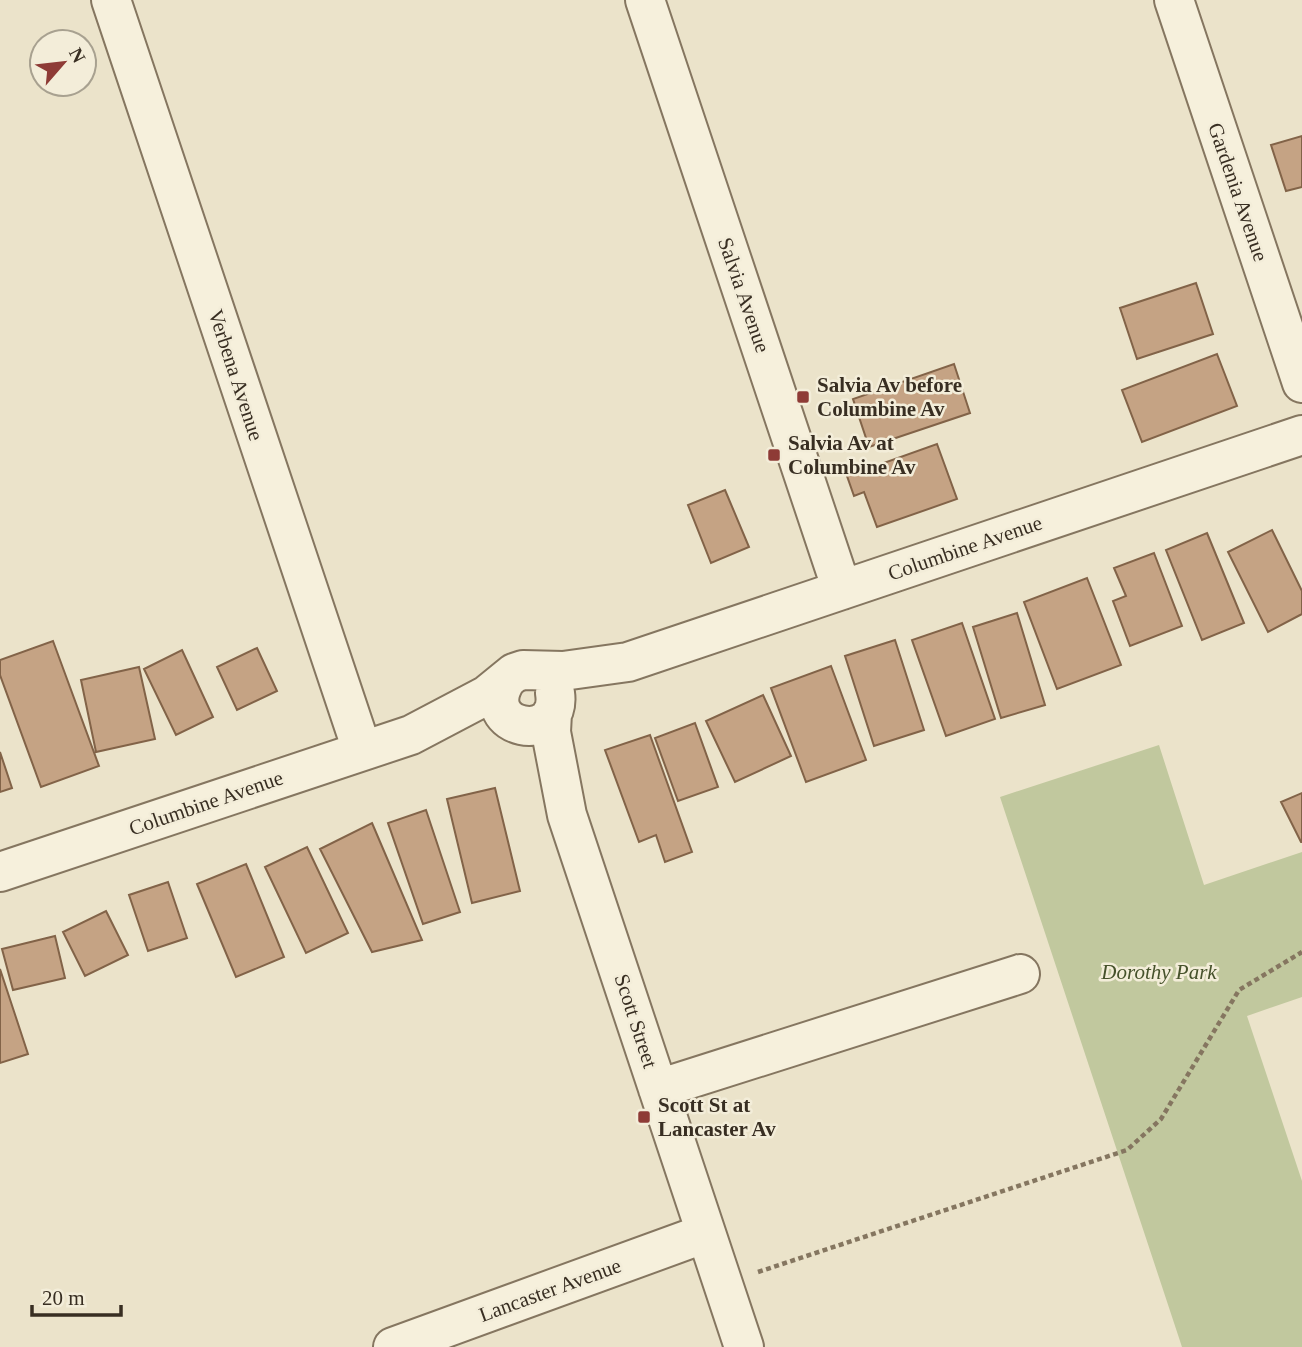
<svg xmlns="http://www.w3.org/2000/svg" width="1302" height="1347" viewBox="0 0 1302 1347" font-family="Georgia,serif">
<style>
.green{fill:#c1c89e}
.building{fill:#c5a384;stroke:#826348;stroke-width:2}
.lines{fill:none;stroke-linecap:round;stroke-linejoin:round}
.minor-casing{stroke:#857660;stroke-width:42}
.path{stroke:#857660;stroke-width:4.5;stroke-dasharray:5 3.5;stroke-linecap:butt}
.minor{stroke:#f6f0dc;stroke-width:38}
.poi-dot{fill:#8e3b36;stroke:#f3edd9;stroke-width:2.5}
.labels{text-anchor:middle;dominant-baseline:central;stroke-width:5;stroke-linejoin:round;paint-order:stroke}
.street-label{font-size:21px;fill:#382e22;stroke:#f3edd9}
.poi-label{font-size:21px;font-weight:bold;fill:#382e22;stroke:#f3edd9;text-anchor:start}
.park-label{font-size:21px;font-style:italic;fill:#46522b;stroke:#f3edd9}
</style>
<rect width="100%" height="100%" fill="#ebe3ca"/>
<path class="green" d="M 1159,745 L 1204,885 L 1302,852 L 1302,997 L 1247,1016 L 1302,1181 L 1302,1347 L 1182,1347 L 1000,797 Z"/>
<path class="building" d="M 1302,136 L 1302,187 L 1286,191 L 1271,145 Z
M 1196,283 L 1213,334 L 1137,359 L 1120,308 Z
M 1217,354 L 1237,406 L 1142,442 L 1122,390 Z
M 954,364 L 970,413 L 869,447 L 853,399 Z
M 937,444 L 957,499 L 877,527 L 864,492 L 854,496 L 847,476 Z
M 725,490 L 749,547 L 711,563 L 688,505 Z
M 1272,530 L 1302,591 L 1302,614 L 1268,632 L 1228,552 Z
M 1207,533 L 1244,623 L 1202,640 L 1166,550 Z
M 1154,553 L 1182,626 L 1130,646 L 1113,601 L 1126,596 L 1114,568 Z
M 1087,578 L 1121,665 L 1057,689 L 1024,602 Z
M 1017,613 L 1045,705 L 1001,718 L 973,627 Z
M 962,623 L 995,719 L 946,736 L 912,640 Z
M 895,640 L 924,730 L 874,746 L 845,656 Z
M 53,641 L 99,766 L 41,787 L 0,675 L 0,660 Z
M 257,648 L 277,691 L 237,710 L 217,667 Z
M 182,650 L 213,717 L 176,735 L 144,669 Z
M 831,666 L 866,760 L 806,782 L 771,688 Z
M 139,667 L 155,739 L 96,752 L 81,680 Z
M 763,695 L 791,756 L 735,782 L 706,721 Z
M 695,723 L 718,787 L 678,801 L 655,738 Z
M 650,735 L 692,852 L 665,862 L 656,835 L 639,842 L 605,750 Z
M 0,752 L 12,788 L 0,792 Z
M 495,788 L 520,891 L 472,903 L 447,799 Z
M 1302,793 L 1302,842 L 1301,842 L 1281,802 Z
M 426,810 L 460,912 L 423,924 L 388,823 Z
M 372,823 L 422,940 L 372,952 L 320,849 Z
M 307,847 L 348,933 L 306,953 L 265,867 Z
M 246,864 L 284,957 L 236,977 L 197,884 Z
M 168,882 L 187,938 L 148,951 L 129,895 Z
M 106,911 L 128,955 L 85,976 L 63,932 Z
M 55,936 L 65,978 L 13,990 L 2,949 Z
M 0,969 L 28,1054 L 0,1063 Z"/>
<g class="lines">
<defs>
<path id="minor" d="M 111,0 L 362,750
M 645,0 L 842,590
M 1174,0 L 1302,383
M 506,680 C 475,730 563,746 555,693
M 552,713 L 551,732 L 567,815 L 744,1347
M 0,872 L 411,735 L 487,695 L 514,673 L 523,670 L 563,671 L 628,662 L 1302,435
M 658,1089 L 1020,974
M 393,1347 L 706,1233"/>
</defs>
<use href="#minor" class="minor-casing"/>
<path class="path" d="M 758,1272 L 1127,1150 L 1161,1119 L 1239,990 L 1302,952"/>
<use href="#minor" class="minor"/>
</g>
<g class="poi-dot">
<rect x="796" y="390" width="14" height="14" rx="3.5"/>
<rect x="767" y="448" width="14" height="14" rx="3.5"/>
<rect x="637" y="1110" width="14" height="14" rx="3.5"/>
</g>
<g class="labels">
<g class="street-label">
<text transform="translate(1238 192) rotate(71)">Gardenia Avenue</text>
<text transform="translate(744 295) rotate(71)">Salvia Avenue</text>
<text transform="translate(236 375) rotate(72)">Verbena Avenue</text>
<text transform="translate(965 548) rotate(-19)">Columbine Avenue</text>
<text transform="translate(206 803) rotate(-19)">Columbine Avenue</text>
<text transform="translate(636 1021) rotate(72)">Scott Street</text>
<text transform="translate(550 1290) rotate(-20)">Lancaster Avenue</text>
</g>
<g class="poi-label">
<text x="817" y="385">Salvia Av before<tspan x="817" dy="24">Columbine Av</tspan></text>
<text x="788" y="443">Salvia Av at<tspan x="788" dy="24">Columbine Av</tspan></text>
<text x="658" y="1105">Scott St at<tspan x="658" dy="24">Lancaster Av</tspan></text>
</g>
<g class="park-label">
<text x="1159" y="972">Dorothy Park</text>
</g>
</g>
<g transform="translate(63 63) rotate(62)"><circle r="33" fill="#f3edd9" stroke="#a8a190" stroke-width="2"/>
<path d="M0-5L12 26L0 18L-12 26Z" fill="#8e3b36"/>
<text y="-10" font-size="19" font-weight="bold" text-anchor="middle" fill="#382e22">N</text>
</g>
<path d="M32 1305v10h89v-10" fill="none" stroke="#382e22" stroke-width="3.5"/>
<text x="42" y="1305" font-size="21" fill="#382e22" stroke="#f3edd9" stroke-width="5" paint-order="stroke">20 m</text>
</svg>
